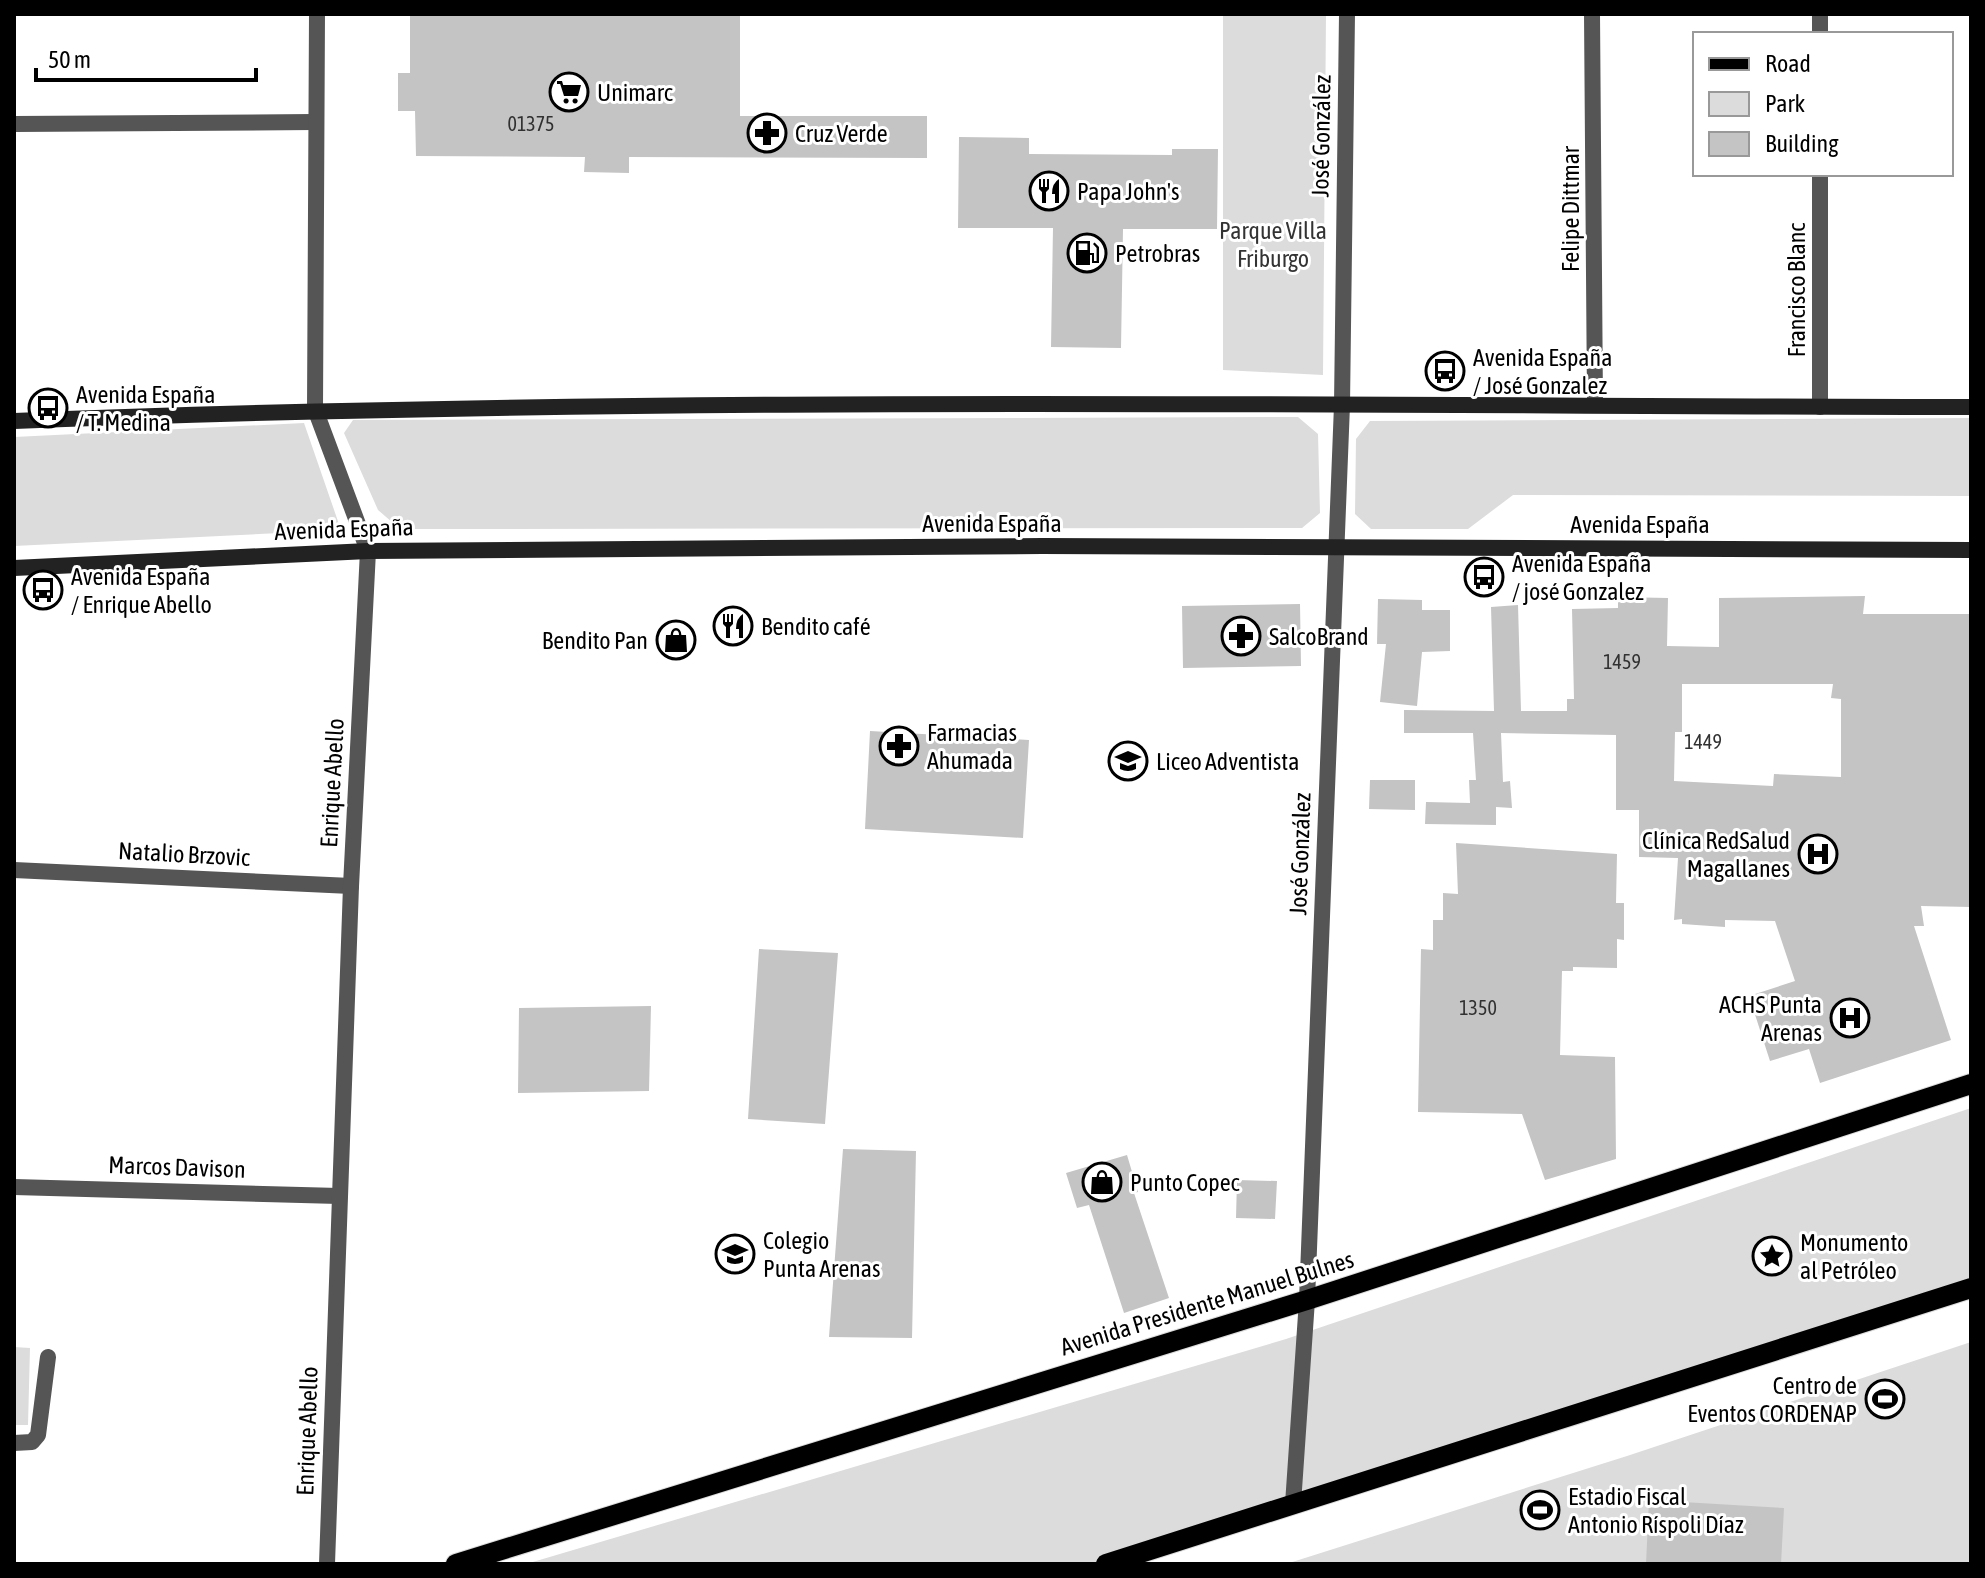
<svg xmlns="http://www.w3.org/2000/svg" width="1985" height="1578" viewBox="0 0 1985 1578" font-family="'Asap Condensed',sans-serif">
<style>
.green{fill:#dcdcdc}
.building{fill:#c4c4c4;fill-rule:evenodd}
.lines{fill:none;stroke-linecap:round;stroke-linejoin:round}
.primary-casing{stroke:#dbdbdb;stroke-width:22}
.minor{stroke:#555;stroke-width:16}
.tertiary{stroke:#555;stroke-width:16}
.secondary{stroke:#222;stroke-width:16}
.primary{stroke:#000;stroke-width:20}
.labels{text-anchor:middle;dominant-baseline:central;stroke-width:6;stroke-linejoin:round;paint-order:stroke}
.number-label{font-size:20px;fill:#313131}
.poi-label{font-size:24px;fill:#000;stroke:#fff;text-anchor:start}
.street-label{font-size:24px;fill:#000;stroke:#fff}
.park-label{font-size:24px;fill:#333;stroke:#fff}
</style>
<rect width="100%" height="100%" fill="#fff"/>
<path class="green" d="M 1223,14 L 1326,14 L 1323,375 L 1223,370 Z
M 1298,417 L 1318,434 L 1320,513 L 1302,528 L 400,529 L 378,510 L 344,433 L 353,420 Z
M 1971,418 L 1971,496 L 1513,495 L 1468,529 L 1371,529 L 1355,514 L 1356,439 L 1370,421 Z
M 304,423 L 341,530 L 14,546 L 14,437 Z
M 1971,1108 L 1971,1279 L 1098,1564 L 526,1564 L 1286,1339 Z
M 1971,1342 L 1971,1564 L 1286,1564 L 1627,1456 Z
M 14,1347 L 30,1348 L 28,1425 L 14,1425 Z"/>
<path class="building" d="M 410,14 L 740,14 L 740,116 L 927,116 L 927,158 L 629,157 L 629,173 L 584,172 L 585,157 L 416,156 L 415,111 L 398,111 L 398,73 L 410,73 Z
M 959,137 L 1029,138 L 1029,154 L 1172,155 L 1172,149 L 1218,149 L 1217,229 L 1123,229 L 1121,348 L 1051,347 L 1053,228 L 958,228 Z
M 1865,596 L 1863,614 L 1971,614 L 1971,907 L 1921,906 L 1924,926 L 1914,926 L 1951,1040 L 1820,1083 L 1809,1049 L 1770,1061 L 1749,996 L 1795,981 L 1775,921 L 1725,920 L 1725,927 L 1682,924 L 1682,919 L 1674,920 L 1678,858 L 1639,857 L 1639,810 L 1616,810 L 1616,735 L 1501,733 L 1503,782 L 1510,781 L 1512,808 L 1496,807 L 1496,825 L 1425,824 L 1426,802 L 1470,803 L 1469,780 L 1476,780 L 1473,733 L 1404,733 L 1404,710 L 1494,711 L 1491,607 L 1518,605 L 1521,711 L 1567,711 L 1567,699 L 1574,699 L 1572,609 L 1618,608 L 1618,597 L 1668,598 L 1667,646 L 1719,647 L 1719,598 ZM 1682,684 L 1833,684 L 1831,698 L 1841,699 L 1841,777 L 1774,774 L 1773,786 L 1674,781 L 1675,732 L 1682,732 Z
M 1378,599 L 1422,600 L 1422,610 L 1450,610 L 1450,651 L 1422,652 L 1417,706 L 1380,702 L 1386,644 L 1377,644 Z
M 1300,604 L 1301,666 L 1183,668 L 1182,606 Z
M 870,731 L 1029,740 L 1023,838 L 865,829 Z
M 1370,780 L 1415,780 L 1415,810 L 1369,809 Z
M 1456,843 L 1617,854 L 1616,903 L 1624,903 L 1624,940 L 1617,939 L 1617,968 L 1573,967 L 1573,971 L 1562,971 L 1560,1055 L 1615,1057 L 1616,1159 L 1545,1180 L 1522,1114 L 1418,1112 L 1421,949 L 1433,950 L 1433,920 L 1443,920 L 1443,893 L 1458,894 Z
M 759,949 L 838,953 L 825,1124 L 748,1119 Z
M 651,1006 L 649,1091 L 518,1093 L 519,1008 Z
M 843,1149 L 916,1151 L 912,1338 L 829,1337 Z
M 1127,1155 L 1138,1192 L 1134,1193 L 1169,1298 L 1124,1313 L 1089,1205 L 1077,1208 L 1066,1173 Z
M 1237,1180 L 1277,1181 L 1275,1219 L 1236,1218 Z
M 1649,1500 L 1784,1508 L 1781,1564 L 1646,1564 Z"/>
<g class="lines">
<defs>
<path id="primary" d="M 456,1564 L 1307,1300 L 1971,1084
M 1106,1564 L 1971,1288"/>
</defs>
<use href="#primary" class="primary-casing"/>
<path class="minor" d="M 1592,14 L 1595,404
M 1820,34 L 1820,14
M 14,124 L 314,122
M 1820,407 L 1820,174
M 14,870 L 351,886
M 14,1187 L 339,1196
M 14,1443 L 32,1442 L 38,1435 L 48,1357
M 1293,1504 L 1307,1300 L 1342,405 L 1347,14"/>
<path class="tertiary" d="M 317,14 L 315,409 L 368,551 L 351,886 L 327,1564"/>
<path class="secondary" d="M 14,421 C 666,395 1319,406 1971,407
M 14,568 L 368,551 L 1042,546 L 1971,550"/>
<use href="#primary" class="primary"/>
</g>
<defs>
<symbol id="supermarket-ring" viewBox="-11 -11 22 22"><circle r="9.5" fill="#fff" stroke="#000" stroke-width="1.5"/><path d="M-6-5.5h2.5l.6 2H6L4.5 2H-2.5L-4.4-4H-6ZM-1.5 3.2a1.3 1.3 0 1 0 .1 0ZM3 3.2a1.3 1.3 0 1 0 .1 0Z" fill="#000"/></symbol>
<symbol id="pharmacy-ring" viewBox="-11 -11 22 22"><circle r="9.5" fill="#fff" stroke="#000" stroke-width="1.5"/><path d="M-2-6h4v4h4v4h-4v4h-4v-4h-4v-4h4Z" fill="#000"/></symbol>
<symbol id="restaurant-ring" viewBox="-11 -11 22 22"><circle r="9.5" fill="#fff" stroke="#000" stroke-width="1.5"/><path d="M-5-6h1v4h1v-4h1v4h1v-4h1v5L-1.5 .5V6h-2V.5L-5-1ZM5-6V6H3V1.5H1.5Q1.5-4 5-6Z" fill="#000"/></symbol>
<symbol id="fuel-ring" viewBox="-11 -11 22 22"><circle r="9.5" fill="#fff" stroke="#000" stroke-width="1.5"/><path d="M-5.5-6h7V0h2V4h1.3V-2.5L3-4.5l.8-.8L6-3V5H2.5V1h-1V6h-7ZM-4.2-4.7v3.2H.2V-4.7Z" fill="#000"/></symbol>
<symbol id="bus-ring" viewBox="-11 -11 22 22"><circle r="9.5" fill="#fff" stroke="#000" stroke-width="1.5"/><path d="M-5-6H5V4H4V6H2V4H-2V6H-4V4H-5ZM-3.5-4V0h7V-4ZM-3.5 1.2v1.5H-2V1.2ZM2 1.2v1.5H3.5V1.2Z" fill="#000"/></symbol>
<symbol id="shop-ring" viewBox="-11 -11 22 22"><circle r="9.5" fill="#fff" stroke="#000" stroke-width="1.5"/><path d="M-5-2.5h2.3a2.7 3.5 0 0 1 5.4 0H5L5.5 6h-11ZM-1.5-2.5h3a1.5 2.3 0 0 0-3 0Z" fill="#000"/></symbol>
<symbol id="school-ring" viewBox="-11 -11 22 22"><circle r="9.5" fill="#fff" stroke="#000" stroke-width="1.5"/><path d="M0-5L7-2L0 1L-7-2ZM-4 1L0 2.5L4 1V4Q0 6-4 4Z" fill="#000"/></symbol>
<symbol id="hospital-ring" viewBox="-11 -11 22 22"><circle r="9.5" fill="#fff" stroke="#000" stroke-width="1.5"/><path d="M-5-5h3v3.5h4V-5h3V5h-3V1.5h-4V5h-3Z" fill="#000"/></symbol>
<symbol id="sight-ring" viewBox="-11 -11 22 22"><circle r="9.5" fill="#fff" stroke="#000" stroke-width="1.5"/><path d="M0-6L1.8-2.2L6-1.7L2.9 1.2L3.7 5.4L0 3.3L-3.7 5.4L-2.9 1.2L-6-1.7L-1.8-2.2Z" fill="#000"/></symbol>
<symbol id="stadium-ring" viewBox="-11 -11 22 22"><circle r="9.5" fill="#fff" stroke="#000" stroke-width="1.5"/><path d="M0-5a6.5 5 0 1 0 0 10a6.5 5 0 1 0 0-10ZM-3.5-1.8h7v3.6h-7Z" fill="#000"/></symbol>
</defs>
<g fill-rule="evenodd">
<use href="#supermarket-ring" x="547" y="70" width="44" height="44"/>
<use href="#pharmacy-ring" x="745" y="111" width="44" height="44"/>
<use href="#restaurant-ring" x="1027" y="169" width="44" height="44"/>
<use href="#fuel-ring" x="1065" y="231" width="44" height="44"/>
<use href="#bus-ring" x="1423" y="349" width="44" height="44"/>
<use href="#bus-ring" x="26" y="386" width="44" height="44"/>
<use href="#bus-ring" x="1462" y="555" width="44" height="44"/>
<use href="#bus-ring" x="21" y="568" width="44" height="44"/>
<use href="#restaurant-ring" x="711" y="604" width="44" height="44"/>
<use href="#pharmacy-ring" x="1219" y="614" width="44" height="44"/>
<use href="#shop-ring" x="654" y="618" width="44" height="44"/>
<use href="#pharmacy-ring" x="877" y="724" width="44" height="44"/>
<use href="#school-ring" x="1106" y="739" width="44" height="44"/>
<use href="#hospital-ring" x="1796" y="832" width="44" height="44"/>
<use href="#hospital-ring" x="1828" y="996" width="44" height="44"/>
<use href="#shop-ring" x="1080" y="1160" width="44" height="44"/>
<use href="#school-ring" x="713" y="1232" width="44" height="44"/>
<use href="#sight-ring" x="1750" y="1234" width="44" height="44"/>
<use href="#stadium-ring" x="1863" y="1377" width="44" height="44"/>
<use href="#stadium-ring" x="1518" y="1488" width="44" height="44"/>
</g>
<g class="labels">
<g class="number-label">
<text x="531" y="123">01375</text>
<text x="1622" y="661">1459</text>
<text x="1703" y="741">1449</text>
<text x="1478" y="1007">1350</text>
</g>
<g class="poi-label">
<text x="597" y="92">Unimarc</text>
<text x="795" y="133">Cruz Verde</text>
<text x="1077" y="191">Papa John's</text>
<text x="1115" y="253">Petrobras</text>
<text x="1473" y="357">Avenida España<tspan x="1473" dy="28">/ José Gonzalez</tspan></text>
<text x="76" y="394">Avenida España<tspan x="76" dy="28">/ T. Medina</tspan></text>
<text x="1512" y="563">Avenida España<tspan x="1512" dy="28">/ josé Gonzalez</tspan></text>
<text x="71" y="576">Avenida España<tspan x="71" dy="28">/ Enrique Abello</tspan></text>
<text x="761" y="626">Bendito café</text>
<text x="1269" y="636">SalcoBrand</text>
<text x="648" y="640" text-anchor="end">Bendito Pan</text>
<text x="927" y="732">Farmacias<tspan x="927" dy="28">Ahumada</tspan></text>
<text x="1156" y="761">Liceo Adventista</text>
<text x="1790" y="840" text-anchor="end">Clínica RedSalud<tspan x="1790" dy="28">Magallanes</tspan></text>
<text x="1822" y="1004" text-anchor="end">ACHS Punta<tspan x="1822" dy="28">Arenas</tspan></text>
<text x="1130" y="1182">Punto Copec</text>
<text x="763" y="1240">Colegio<tspan x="763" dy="28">Punta Arenas</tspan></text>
<text x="1800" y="1242">Monumento<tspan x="1800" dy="28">al Petróleo</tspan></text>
<text x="1857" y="1385" text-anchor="end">Centro de<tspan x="1857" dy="28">Eventos CORDENAP</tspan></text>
<text x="1568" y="1496">Estadio Fiscal<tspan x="1568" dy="28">Antonio Ríspoli Díaz</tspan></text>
</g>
<g class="street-label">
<text transform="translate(1321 136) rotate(-89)">José González</text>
<text transform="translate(1570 209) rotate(-90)">Felipe Dittmar</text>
<text transform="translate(1796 290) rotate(-90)">Francisco Blanc</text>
<text x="992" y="523">Avenida España</text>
<text x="1640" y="524">Avenida España</text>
<text transform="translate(344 529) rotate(-2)">Avenida España</text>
<text transform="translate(332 783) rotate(-87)">Enrique Abello</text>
<text transform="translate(184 854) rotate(3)">Natalio Brzovic</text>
<text transform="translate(1300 854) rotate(-88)">José González</text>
<text transform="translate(177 1167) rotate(2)">Marcos Davison</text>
<text transform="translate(1207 1303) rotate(-17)">Avenida Presidente Manuel Bulnes</text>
<text transform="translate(307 1431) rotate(-88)">Enrique Abello</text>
</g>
<g class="park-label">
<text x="1273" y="230">Parque Villa<tspan x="1273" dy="28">Friburgo</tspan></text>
</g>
</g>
<rect width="1985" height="1578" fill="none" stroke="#000000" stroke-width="32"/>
<rect x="1693" y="32" width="260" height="144" fill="#ffffff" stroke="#999999" stroke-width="2"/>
<rect x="1709" y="58" width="40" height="12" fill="#000000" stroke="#999999" stroke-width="2"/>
<text x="1765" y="72" font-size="24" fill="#000000">Road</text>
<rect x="1709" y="92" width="40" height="24" fill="#dcdcdc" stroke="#999999" stroke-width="2"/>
<text x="1765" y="112" font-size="24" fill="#000000">Park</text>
<rect x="1709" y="132" width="40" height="24" fill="#c4c4c4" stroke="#999999" stroke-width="2"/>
<text x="1765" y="152" font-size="24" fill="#000000">Building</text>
<path d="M36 68v12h220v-12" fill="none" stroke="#000000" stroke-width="4"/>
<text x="48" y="68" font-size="24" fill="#000000" stroke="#ffffff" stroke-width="6" paint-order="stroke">50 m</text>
</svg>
